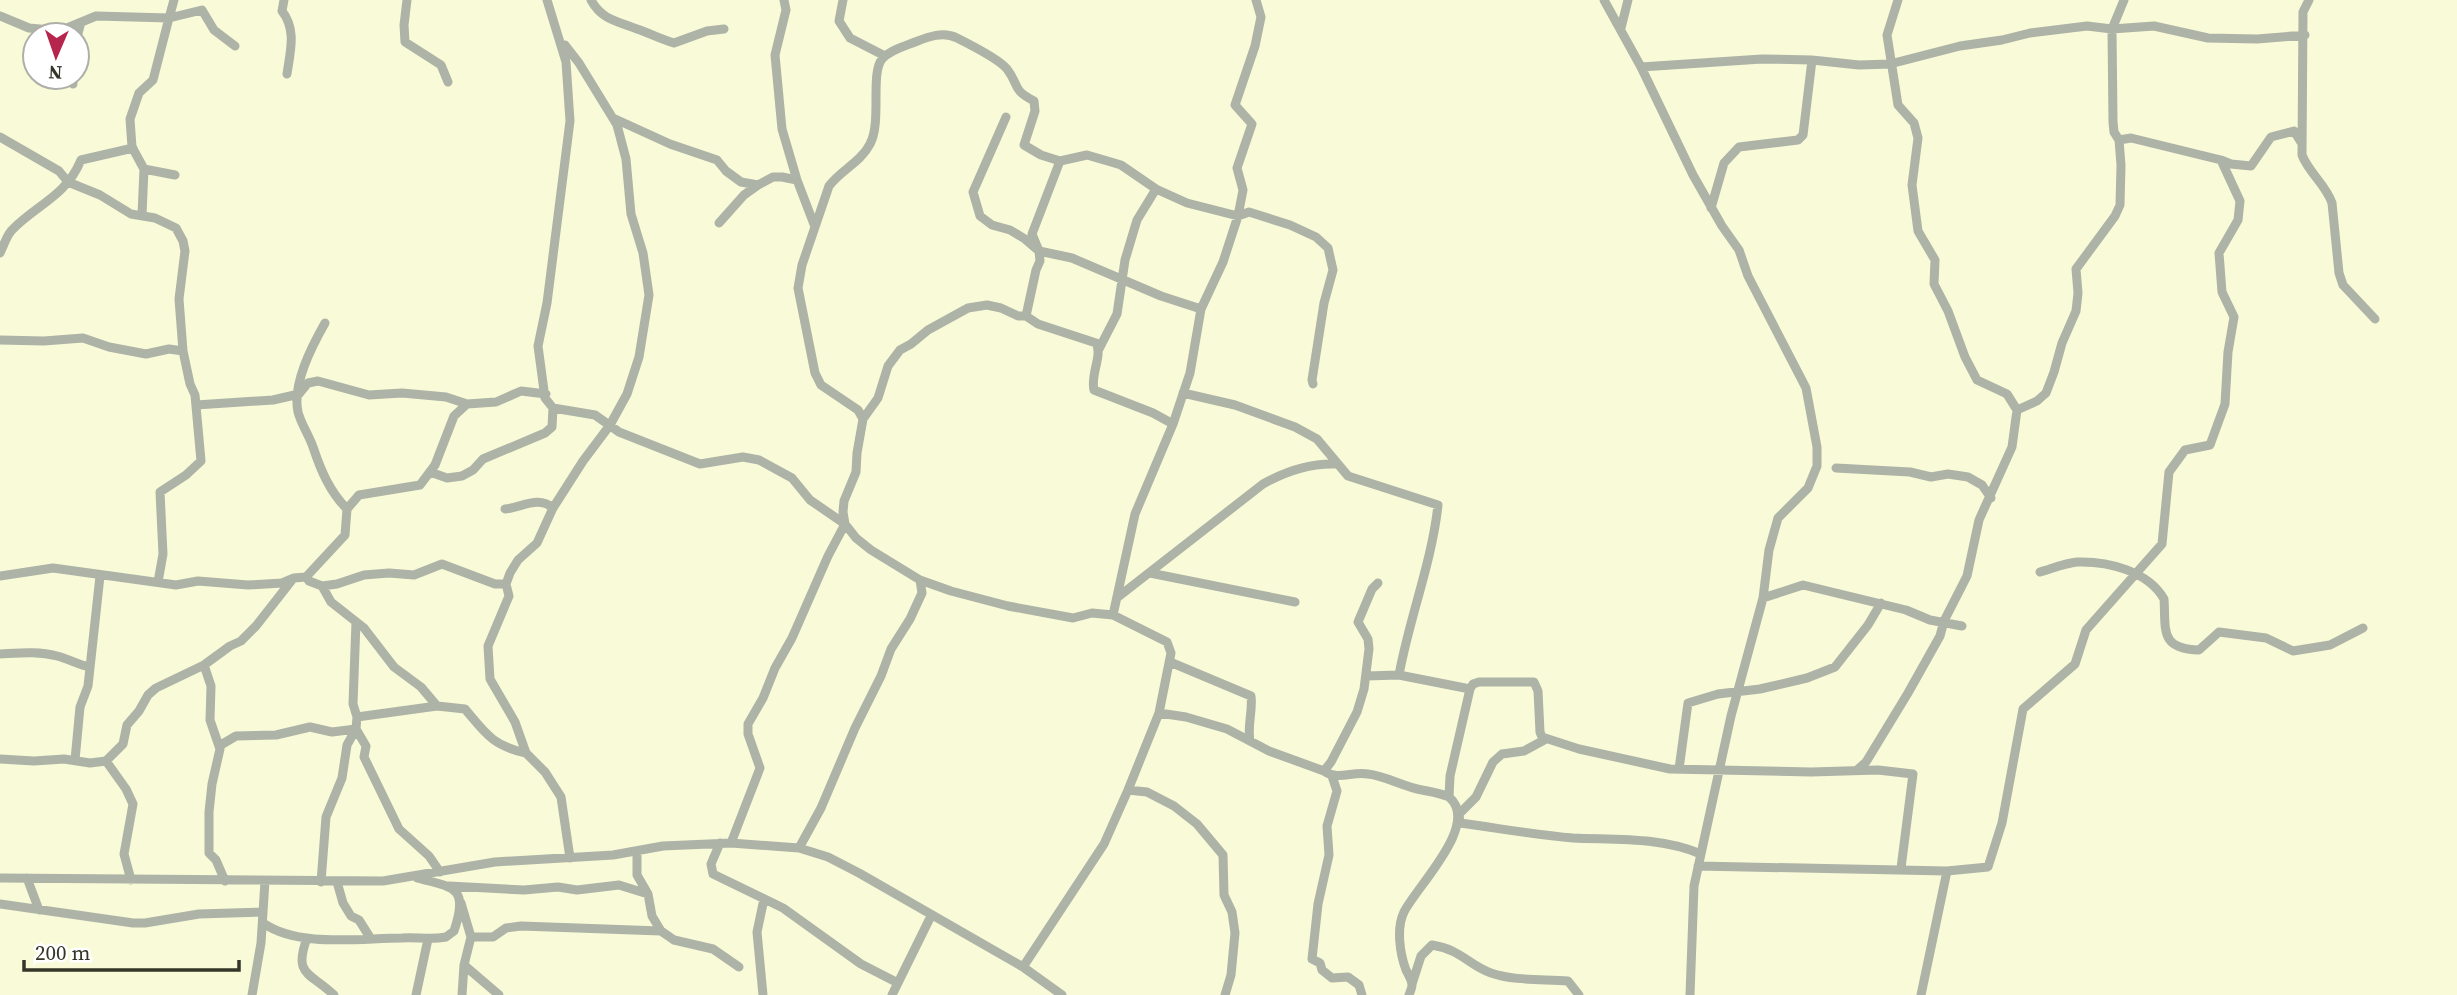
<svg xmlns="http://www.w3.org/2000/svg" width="2457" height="995" viewBox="0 0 2457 995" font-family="'Source Serif 4',serif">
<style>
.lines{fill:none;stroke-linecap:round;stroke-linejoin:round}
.minor{stroke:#adb3a6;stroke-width:9}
</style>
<rect width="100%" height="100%" fill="#f9fad7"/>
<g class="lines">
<path class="minor" d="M 284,0 L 282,11 C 297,30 290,52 287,74
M 407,0 L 404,25 L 405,42 L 441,65 L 448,82
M 547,0 L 566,62 L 570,121 L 547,303 L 538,346 L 545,398 L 553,408 L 595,415 L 619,432 L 700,464 L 743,457 L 759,460 L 792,478 L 810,500 L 845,524 L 828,556 L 792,638 L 775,668 L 763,698 L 748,724 L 748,734 L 760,768 L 731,843
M 591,0 C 602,20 617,21 637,29 C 649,33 661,39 674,43 L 707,31 L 724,29
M 784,0 L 786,10 L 775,55 L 782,129 L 797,180 L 815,227
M 843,0 L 839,21 L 850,38 L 885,56
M 1604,0 L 1641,67 L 1693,175 L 1722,226 L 1739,250 L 1748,276 L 1806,388 L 1817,447 L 1817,466 L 1808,488 L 1778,518 L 1769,550 L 1763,598 L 1731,716 L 1694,886 L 1690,995
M 1898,0 L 1887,35 L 1898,105 L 1914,123 L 1918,138 L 1912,185 L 1918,231 L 1935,260 L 1934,284 L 1948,311 L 1965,357 L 1977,380 L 2007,394 L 2017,410
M 2309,0 L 2303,12 L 2302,155 C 2309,173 2326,185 2332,203 L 2339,273 L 2343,285 L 2375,319
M 0,16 L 29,28 L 50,30 L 67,28 L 96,16 L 169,18 L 174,0
M 1621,28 L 1628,0
M 77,37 L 81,22
M 565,45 L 579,63 L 617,125 L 626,159 L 631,214 L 643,253 L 649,295 L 639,357 L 627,394 L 610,425 L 583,461 L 553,508 L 537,543 L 518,560 L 510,573 L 506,584 L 509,596 L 488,646 L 490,679 L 515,722 L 526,753 L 545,772 L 561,797 L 570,858
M 1641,67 L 1762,59 L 1812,60 L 1859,65 L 1890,64 L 1960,46 L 2002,40 L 2030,33 L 2087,26 L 2112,29 L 2154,26 L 2208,38 L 2257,39 L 2305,35
M 73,84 L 73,77
M 1006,117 L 973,192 L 980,216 L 992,225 L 1010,230 L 1025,239 L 1039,251 L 1072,258 L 1161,296 L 1201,309
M 613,118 L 670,144 L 717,160 L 726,171 L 741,182 L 758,185 L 773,177 L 782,177 L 797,180
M 0,137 L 59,171 L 68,182 L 100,195 L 131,214 L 155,218 L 176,228 L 183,241 L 185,251 L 179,299 L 183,351 L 190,384 L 195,395 L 201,461 L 186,475 L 160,492 L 163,554 L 158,582
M 2221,160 L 2231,164 L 2251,166 L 2271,137 L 2294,131 L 2301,142
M 175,175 L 144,169 L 132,147 L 130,119 L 139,93 L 153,80 L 169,18 L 202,10 L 214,30 L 235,46
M 1711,208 L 1724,163 L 1739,147 L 1798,140 L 1803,135 L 1812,60
M 142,215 L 144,169
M 719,223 L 744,195 L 758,185
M 0,253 C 4,245 7,234 13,229 C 38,204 66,196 81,160 L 133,148
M 1026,316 L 1036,270 L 1040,261 L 1039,251 L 1032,234 L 1060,161 L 1087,155 L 1111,162 L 1121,165 L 1156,189 L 1187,203 L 1238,216 L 1249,212 L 1290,225 L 1316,237 L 1328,248 L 1333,270 L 1324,303 L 1312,380 L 1313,384
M 0,340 L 44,341 L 83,338 L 109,347 L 146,354 L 169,349 L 183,351
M 1099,349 L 1117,314 L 1125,260 L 1137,220 L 1156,189
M 1183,393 L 1235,405 L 1295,427 L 1317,439 L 1348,476 L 1438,505 C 1432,562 1409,619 1399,675
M 196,405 L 273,400 L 299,394 L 308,383 L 318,381 L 369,395 L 402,393 L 446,397 L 467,404 L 496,402 L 521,391 L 546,394
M 863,419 L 878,398 L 888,366 L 900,350 L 911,344 L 928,330 L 968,308 L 987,305 L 1001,308 L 1018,316 L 1026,316 L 1038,324 L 1096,343 C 1103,355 1090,375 1094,390 L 1153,413 L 1173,424
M 1836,468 L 1910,472 L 1931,477 L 1948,474 L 1968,477 L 1982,485 L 1991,498
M 430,472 L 447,478 L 462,476 L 473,470 L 483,459 L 545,433 L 552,427 L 553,408
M 347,509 L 359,495 L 420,485 L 435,465 L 454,416 L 467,404
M 505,509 C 521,508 538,495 553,508
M 2040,572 C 2051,569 2065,563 2077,562 C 2108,561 2148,571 2164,599 C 2166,629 2159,649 2199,650 L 2219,632 L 2266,638 L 2293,651 L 2330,645 L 2363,628
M 1150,573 L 1295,602
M 0,576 L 53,568 L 176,585 L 198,581 L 248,585 L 282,583 L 294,578 L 306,577 L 345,535 L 347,509 C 330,492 321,471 313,447 C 309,435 301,424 298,412 C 292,384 312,346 325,323
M 306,577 L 309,581 L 322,586 L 337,584 L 364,575 L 389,573 L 414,575 L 442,564 L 495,584 L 506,584
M 322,586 L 331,602 L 364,628 L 394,667 L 421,687 L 437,706
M 1118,597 L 1263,484 C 1286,471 1309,463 1336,464
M 1763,598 L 1803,585 L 1906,610 L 1930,620 L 1962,626
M 1113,615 L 1135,514 L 1173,424 L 1190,373 L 1201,309 L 1223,262 L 1238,216 L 1243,190 L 1237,168 L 1252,124 L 1235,105 L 1255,46 L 1261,17 L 1256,0
M 0,654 C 20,653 38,651 57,656 C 69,659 78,665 90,667
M 1170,662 L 1251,696 C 1253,712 1247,725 1250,741
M 204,665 L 211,686 L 210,720 L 220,749 L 212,784 L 209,812 L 209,853 L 216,860 L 225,881
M 1366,676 L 1399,675 L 1470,689
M 1159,713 L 1186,717 L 1227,729 L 1269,751 L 1324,771 C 1338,781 1352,771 1368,774 C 1386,776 1404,787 1422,790 C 1432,792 1440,793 1449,797
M 357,717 L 437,706 L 465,709 C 485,733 493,746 526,753
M 1546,739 L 1524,751 L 1502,754 L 1493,762 L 1476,797 L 1459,814 L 1460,823 C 1498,828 1535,835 1573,838 C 1617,840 1660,837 1701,854
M 219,746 L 236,736 L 276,735 L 310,727 L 332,732 L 356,729 L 366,746 L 364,757 L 399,829 L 429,856 L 440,872
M 0,759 L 34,761 L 64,759 L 90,763 L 106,761 L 123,744 L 127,725 L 139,711 L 148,695 L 156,688 L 204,665 L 230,646 L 241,641 L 256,626 L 292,580
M 75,760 L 80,707 L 88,686 L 100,576
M 106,761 L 126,789 L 133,804 L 124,854 L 131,880
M 1679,769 L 1688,703 L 1718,694 L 1760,689 L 1807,678 L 1835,667 L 1868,625 L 1881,603
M 1857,770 L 1866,762 L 1908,693 L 1940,636 L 1944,621 L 1967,576 L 1979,520 L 2012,447 L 2017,410 L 2037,401 L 2046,393 L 2054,372 L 2062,343 L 2076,311 L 2078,293 L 2076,269 L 2115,216 L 2120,205 L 2121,165 L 2119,140 L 2114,132 L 2113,122 L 2112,29 L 2124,0
M 1324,771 L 1331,762 L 1357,712 L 1364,689 L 1369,649 L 1368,639 L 1358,622 L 1372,589 L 1378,583
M 1332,776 L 1337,791 L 1327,826 L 1329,855 L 1318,904 L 1312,959 L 1320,963 L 1322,970 L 1332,978 L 1348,977 L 1359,985 L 1362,995
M 1128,790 L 1147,792 L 1174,806 L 1197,824 L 1223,855 L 1224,895 L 1232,912 L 1235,933 L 1231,975 L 1225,995
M 720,843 L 711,864 L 713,874 L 783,908 L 861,964 L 898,983
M 799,848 L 821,808 L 855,728 L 881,676 L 891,649 L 910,619 L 922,593 L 920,580
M 637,852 L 637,875 L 648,894 L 652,916 L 661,931 L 674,940 L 713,949 L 739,967
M 1698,866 L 1947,871
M 0,878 L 383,881 L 495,862 L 613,855 L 663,846 L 731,843 L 799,848 L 828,857 L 859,873 L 1023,967 L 1062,995
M 27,878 L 39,910
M 321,882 L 326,817 L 342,778 L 347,745 L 356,729 L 357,717 L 353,704 L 356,622
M 337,882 L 343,903 L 351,916 L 359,920 L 371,939
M 449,886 L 524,890 L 558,887 L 577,890 L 619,885 L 648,894
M 461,903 L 471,937 L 464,965 L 462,995
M 0,904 L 133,923 L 145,923 L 199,914 L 263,912
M 263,923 C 299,948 360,938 402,938 C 417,937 431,940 446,937 L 454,931 C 469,887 454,887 417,878
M 471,937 L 493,937 L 506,928 L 521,926 L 661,931
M 307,938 C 293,976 310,972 334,995
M 464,965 L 499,995
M 1023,967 L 1104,844 L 1128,790 L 1159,713 L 1171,653 L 1167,642 L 1113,615 L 1092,613 L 1073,618 L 1008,606 L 951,591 L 920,580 L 871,550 L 856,538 L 845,524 L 843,512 L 844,501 L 856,472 L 857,453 L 863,419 L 858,410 L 821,385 L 815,373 L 798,288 L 802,265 L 829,186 C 841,170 861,162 870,144 C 882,122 870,74 882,59 C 890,50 905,46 915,42 C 928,37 943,31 957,38 C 969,44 999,59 1007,69 C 1020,86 1011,89 1034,101 L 1035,111 L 1024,145 L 1041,155 L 1060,161
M 1412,984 L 1421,956 L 1432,945 C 1462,950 1467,964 1491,973 C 1514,981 1543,979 1568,981 L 1579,995
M 252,995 L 261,943 L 265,881
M 416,995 L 428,939
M 763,995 L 757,932 L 764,899
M 892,995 L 931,916
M 1409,995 C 1410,992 1412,988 1412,985 C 1412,980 1408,974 1406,970 C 1400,954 1396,928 1404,912 C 1417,886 1481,824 1449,797 L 1450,776 L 1470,689 L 1473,684 L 1479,682 L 1534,682 L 1538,691 L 1540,732 L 1542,737 L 1579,749 L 1670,769 L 1811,772 L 1878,770 L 1913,774 L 1901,868
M 1921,995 L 1947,871 L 1988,867 L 2002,823 L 2023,709 L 2075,664 L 2086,630 L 2162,544 L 2169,472 L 2185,450 L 2210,445 L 2225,404 L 2228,352 L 2234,317 L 2222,292 L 2219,253 L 2238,220 L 2240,201 L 2221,160 L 2131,138 L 2119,140"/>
</g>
<g transform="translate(56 56) rotate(182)"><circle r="33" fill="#ffffff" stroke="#aeafa9" stroke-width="2"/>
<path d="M0-5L12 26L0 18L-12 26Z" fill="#b6254b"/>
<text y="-10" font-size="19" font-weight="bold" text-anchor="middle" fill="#353628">N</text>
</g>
<path d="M24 960v10h215v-10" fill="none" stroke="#353628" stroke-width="3.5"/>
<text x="35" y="960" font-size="21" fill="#353628" stroke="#ffffff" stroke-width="5" paint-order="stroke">200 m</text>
</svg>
